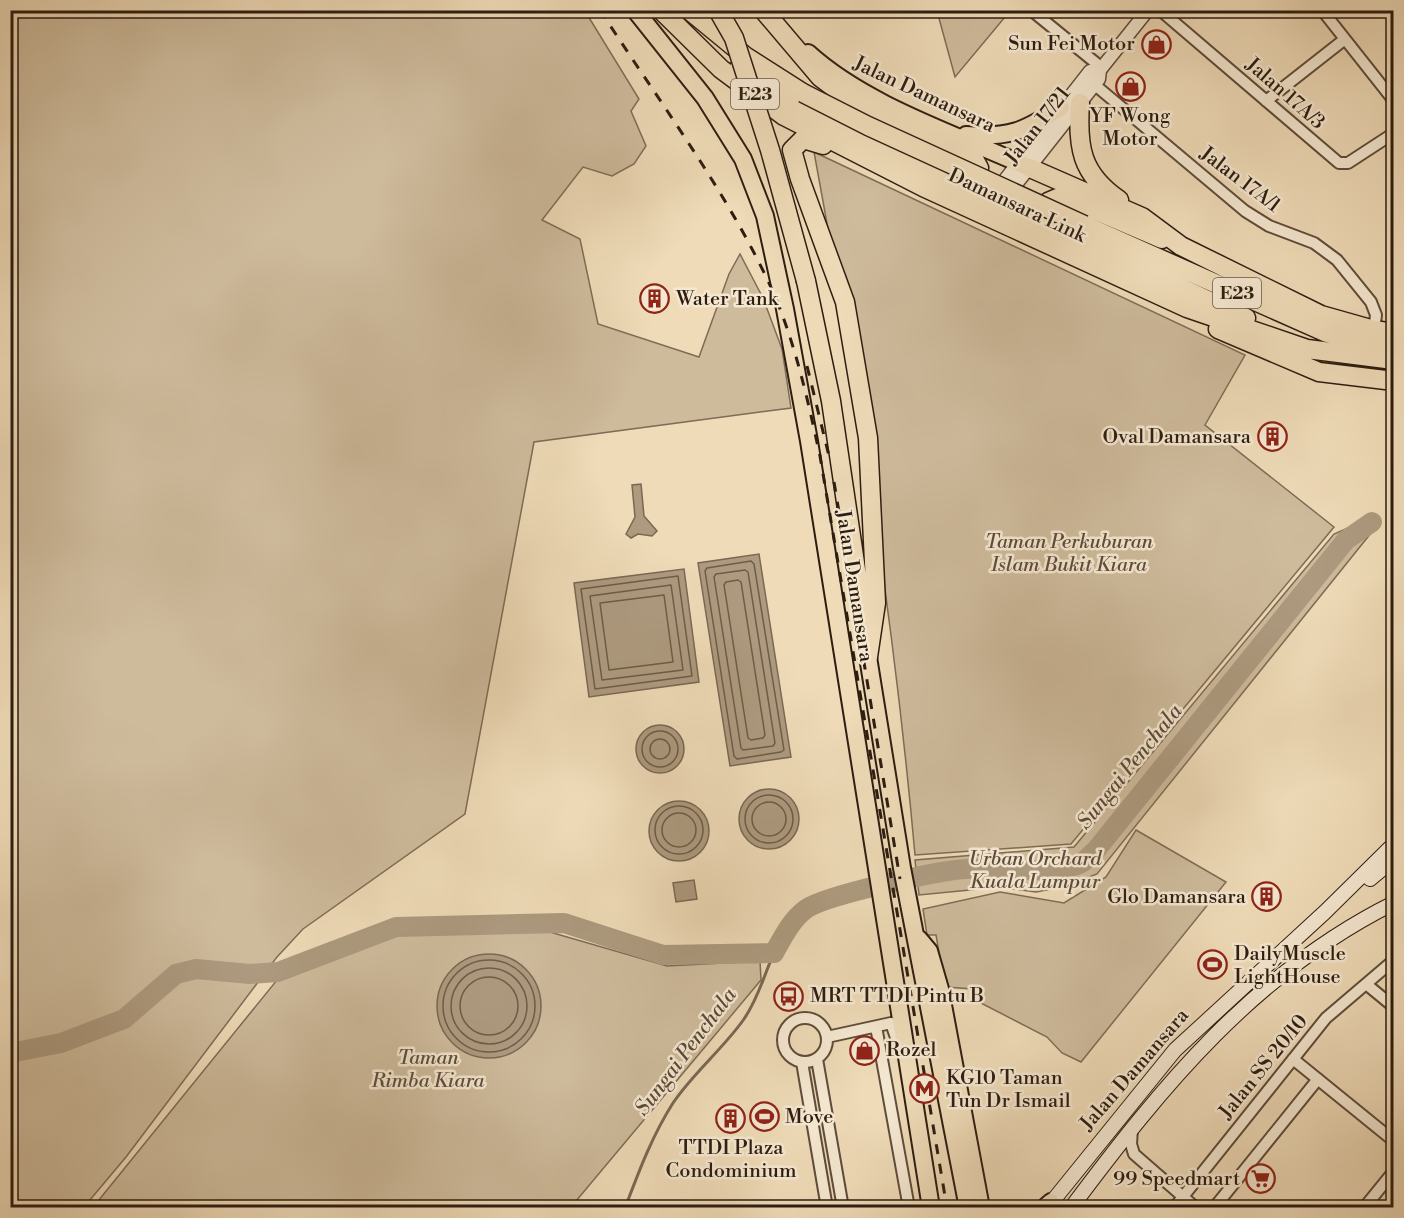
<svg xmlns="http://www.w3.org/2000/svg" width="1404" height="1218" viewBox="0 0 1404 1218" font-family="'Libre Bodoni',serif">
<style>
.green{fill:#cebb9c;stroke:#7e6c56;stroke-width:1.5}
.water{fill:#ad9a7f;stroke:#7a6853;stroke-width:1.5}
.lines{fill:none;stroke-linecap:round;stroke-linejoin:round}
.shore{stroke:#6d5c48;stroke-width:1.5}
.stream{stroke:#7a6853;stroke-width:3}
.river{stroke:#ad9a7f;stroke-width:20}
.minor-casing{stroke:#5e4c3b;stroke-width:14}
.tertiary-casing{stroke:#5e4c3b;stroke-width:15}
.secondary-casing{stroke:#2d1d11;stroke-width:16}
.primary-casing{stroke:#2d1d11;stroke-width:20}
.motorway-casing{stroke:#2d1d11;stroke-width:21}
.minor{stroke:#f5e8d1;stroke-width:10}
.tertiary{stroke:#f5e8d1;stroke-width:12}
.secondary{stroke:#f5e8d1;stroke-width:14}
.primary{stroke:#efdbb8;stroke-width:16}
.motorway{stroke:#efdbb8;stroke-width:18}
.rail{stroke:#2d1d11;stroke-width:3;stroke-dasharray:10 10;stroke-linecap:butt}
.motorway-bridge-casing{stroke:#2d1d11;stroke-width:21;stroke-linecap:butt}
.motorway-bridge{stroke:#efdbb8;stroke-width:18}
.labels{text-anchor:middle;dominant-baseline:central;stroke-width:5;stroke-linejoin:round;paint-order:stroke}
.shield{fill:#f5e8d1;stroke:#695a4b;stroke-width:1.5}
.shield-label{font-size:18px;font-weight:bold;fill:#2d1d11}
.poi-label{font-size:20px;fill:#2d1d11;stroke:#f5e8d1;text-anchor:start}
.street-label{font-size:20px;fill:#2d1d11;stroke:#f5e8d1}
.park-label{font-size:20px;font-style:italic;fill:#5d4c3b;stroke:#f5e8d1}
.water-label{font-size:21px;font-style:italic;fill:#5a4938;stroke:#f5e8d1}
</style>
<rect width="100%" height="100%" fill="#efdbb8"/>
<filter id="stains"><feTurbulence type="fractalNoise" baseFrequency=".00333" numOctaves="4"/><feColorMatrix values="0 0 0 0 .2 0 0 0 0 .09 0 0 0 0 .02 0 0 0 .5 -.17"/></filter>
<radialGradient id="worn" r=".72"><stop offset=".6" stop-color="#630" stop-opacity="0"/><stop offset="1" stop-color="#630" stop-opacity=".3"/></radialGradient>
<path class="green" d="M 10,11 L 585,11 L 639,99 L 631,111 L 646,146 L 634,164 L 612,176 L 583,167 L 542,220 L 580,239 L 598,324 L 699,357 L 729,274 L 740,254 L 763,298 L 782,349 L 791,408 L 534,442 L 465,814 L 303,929 L 277,957 L 126,1157 L 84,1207 L 11,1207 Z
M 937,11 L 1010,10 L 1010,11 L 955,77 Z
M 814,152 L 1245,355 L 1205,425 L 1334,527 L 1071,844 L 915,855 C 894,619 857,385 814,152 Z
M 1359,523 L 1371,533 L 1097,874 L 1067,886 L 1036,892 L 1001,887 L 919,895 L 915,860 L 1074,847 L 1334,534 Z
M 1136,830 L 1226,882 L 1081,1062 L 1062,1053 L 1047,1037 L 975,1000 L 973,989 L 945,987 L 936,935 L 927,935 L 923,909 L 1000,892 L 1064,903 L 1106,877 Z
M 399,931 L 550,932 L 667,966 L 760,961 L 761,980 L 571,1207 L 94,1206 L 277,980 Z"/>
<path class="water" d="M 641,484 L 644,516 L 657,531 L 652,536 L 638,534 L 631,538 L 626,534 L 635,517 L 632,485 Z
M 759,554 L 791,757 L 730,766 L 698,563 Z
M 684,569 L 699,682 L 589,697 L 574,583 Z
M636 749a24 24 0 1 1 48 0a24 24 0 1 1-48 0Z
M739 819a30 30 0 1 1 60 0a30 30 0 1 1-60 0Z
M649 831a30 30 0 1 1 60 0a30 30 0 1 1-60 0Z
M 694,880 L 697,899 L 676,902 L 673,883 Z
M437 1006a52 52 0 1 1 104 0a52 52 0 1 1-104 0Z"/>
<g class="lines">
<path class="shore" d="M 751,561 L 754,564 L 784,750 L 781,752 L 737,759 L 734,756 L 705,571 L 707,568 Z
M 745,570 L 748,572 L 775,743 L 773,746 L 743,750 L 741,748 L 714,577 L 716,574 Z
M 678,576 L 692,676 L 595,689 L 581,589 Z
M 738,580 L 741,582 L 765,735 L 763,738 L 751,740 L 748,738 L 724,585 L 726,582 Z
M 671,585 L 683,670 L 602,680 L 590,596 Z
M 664,595 L 673,662 L 609,670 L 600,603 Z
M642 749a18 18 0 1 1 36 0a18 18 0 1 1-36 0Z
M650 749a10 10 0 1 1 20 0a10 10 0 1 1-20 0Z
M745 819a24 24 0 1 1 48 0a24 24 0 1 1-48 0Z
M752 819a17 17 0 1 1 34 0a17 17 0 1 1-34 0Z
M655 830a24 24 0 1 1 48 0a24 24 0 1 1-48 0Z
M662 830a17 17 0 1 1 34 0a17 17 0 1 1-34 0Z
M443 1006a46 46 0 1 1 92 0a46 46 0 1 1-92 0Z
M451 1006a38 38 0 1 1 76 0a38 38 0 1 1-76 0Z
M460 1006a29 29 0 1 1 58 0a29 29 0 1 1-58 0Z"/>
<path class="stream" d="M 625,1208 C 639,1171 652,1136 673,1103 C 693,1073 723,1049 744,1019 C 759,997 763,977 774,953"/>
<path class="river" d="M 10,1053 L 61,1043 L 124,1019 L 176,974 L 196,969 L 250,974 L 278,972 L 396,927 L 564,923 L 663,955 L 774,953 C 783,937 791,920 806,909 C 826,895 937,871 965,869 C 994,866 1059,877 1083,862 C 1087,859 1092,853 1096,850 L 1346,540 L 1372,522"/>
<defs>
<path id="minor" d="M 1031,10 L 1102,68
M 1160,10 L 1339,163 L 1348,163 L 1394,133
M 1322,10 L 1394,101
M 1095,85 L 1245,211 L 1269,226 L 1314,243 L 1337,260 L 1371,302 L 1376,315 L 1374,330
M 1266,101 L 1345,39
M 1366,984 L 1394,1007
M783 1040a22 22 0 1 1 44 0a22 22 0 1 1-44 0Z
M 874,1027 L 877,1032 L 909,1208
M 827,1037 L 891,1023 L 901,1052
M 817,1059 L 843,1208
M 1293,1059 L 1394,1141
M 802,1062 L 827,1208
M 1132,1129 L 1131,1144 L 1134,1154 L 1196,1208
M 1174,1208 L 1326,1018 L 1394,960
M 1214,1208 L 1318,1079
M 1364,1208 L 1394,1171"/>
<path id="tertiary" d="M 996,191 L 1090,71 L 1100,70
M 1006,197 L 1099,79 L 1100,70 L 1148,10"/>
<path id="secondary" d="M 1370,879 L 1394,859
M 1047,1208 L 1175,1050 L 1325,912 L 1394,844
M 1071,1208 C 1162,1086 1255,972 1394,903"/>
<path id="primary" d="M 635,10 L 705,98 L 743,159 L 765,216 L 785,309 L 809,441 L 931,1208
M 808,53 C 866,106 958,135 1030,168
M 966,135 C 1010,138 1025,131 1061,107
M 868,657 L 902,868 L 968,1208
M 919,939 L 929,951 L 940,989 L 981,1208
M 1044,1208 L 1051,1202"/>
<path id="motorway" d="M 661,10 L 721,69 L 784,116 L 923,187 L 1187,308 L 1307,349 L 1394,360
M 689,10 L 745,56 L 803,93
M 764,11 L 820,77 L 848,98 L 973,157 L 979,168 L 972,181 L 965,182
M 739,68 L 798,107 L 860,139 L 1246,318
M 1080,103 C 1077,147 1081,174 1119,200
M 823,145 L 803,139 L 792,150 L 800,179 L 845,302 L 868,438 L 876,603 L 868,657
M 1030,168 L 1142,217 L 1181,246 L 1321,315 L 1374,330 L 1394,333
M 1046,219 L 1042,214 L 1048,202 L 1062,196 L 1162,239
M 1084,225 L 1327,333 L 1394,347
M 806,281 L 831,401 L 866,637
M 1218,329 L 1319,372 L 1394,381"/>
</defs>
<use href="#minor" class="minor-casing"/>
<use href="#tertiary" class="tertiary-casing"/>
<use href="#secondary" class="secondary-casing"/>
<use href="#primary" class="primary-casing"/>
<use href="#motorway" class="motorway-casing"/>
<use href="#minor" class="minor"/>
<use href="#tertiary" class="tertiary"/>
<use href="#secondary" class="secondary"/>
<use href="#primary" class="primary"/>
<use href="#motorway" class="motorway"/>
<path class="rail" d="M 600,10 C 658,100 731,197 774,294 C 796,346 808,401 820,456 L 947,1208
M 807,366 L 829,456
M 834,482 L 900,879"/>
<defs>
<path id="motorway-bridge" d="M 718,10 L 734,38 L 770,150 L 806,281
M 803,93 L 868,126 L 1084,225"/>
</defs>
<use href="#motorway-bridge" class="motorway-bridge-casing"/>
<use href="#motorway-bridge" class="motorway-bridge"/>
</g>
<defs>
<symbol id="shop-ring" viewBox="-11 -11 22 22"><circle r="9.5" fill="#f5e8d1" stroke="#8f2418" stroke-width="1.5"/><path d="M-5-2.5h2.3a2.7 3.5 0 0 1 5.4 0H5L5.5 6h-11ZM-1.5-2.5h3a1.5 2.3 0 0 0-3 0Z" fill="#8f2418"/></symbol>
<symbol id="building-ring" viewBox="-11 -11 22 22"><circle r="9.5" fill="#f5e8d1" stroke="#8f2418" stroke-width="1.5"/><path d="M-4-6H4V6H1V3H-1V6H-4ZM-2.5-4.3h1.7v1.8h-1.7ZM.8-4.3h1.7v1.8H.8ZM-2.5-1h1.7V.8h-1.7ZM.8-1h1.7V.8H.8Z" fill="#8f2418"/></symbol>
<symbol id="stadium-ring" viewBox="-11 -11 22 22"><circle r="9.5" fill="#f5e8d1" stroke="#8f2418" stroke-width="1.5"/><path d="M0-5a6.5 5 0 1 0 0 10a6.5 5 0 1 0 0-10ZM-3.5-1.8h7v3.6h-7Z" fill="#8f2418"/></symbol>
<symbol id="bus-ring" viewBox="-11 -11 22 22"><circle r="9.5" fill="#f5e8d1" stroke="#8f2418" stroke-width="1.5"/><path d="M-5-6H5V4H4V6H2V4H-2V6H-4V4H-5ZM-3.5-4V0h7V-4ZM-3.5 1.2v1.5H-2V1.2ZM2 1.2v1.5H3.5V1.2Z" fill="#8f2418"/></symbol>
<symbol id="metro-ring" viewBox="-11 -11 22 22"><circle r="9.5" fill="#f5e8d1" stroke="#8f2418" stroke-width="1.5"/><path d="M-5.5 5V-5H-3L0 0L3-5H5.5V5H3V-.5L0 4L-3-.5V5Z" fill="#8f2418"/></symbol>
<symbol id="supermarket-ring" viewBox="-11 -11 22 22"><circle r="9.5" fill="#f5e8d1" stroke="#8f2418" stroke-width="1.5"/><path d="M-6-5.5h2.5l.6 2H6L4.5 2H-2.5L-4.4-4H-6ZM-1.5 3.2a1.3 1.3 0 1 0 .1 0ZM3 3.2a1.3 1.3 0 1 0 .1 0Z" fill="#8f2418"/></symbol>
</defs>
<g fill-rule="evenodd">
<use href="#shop-ring" x="1140" y="28" width="33" height="33"/>
<use href="#shop-ring" x="1114" y="70" width="33" height="33"/>
<use href="#building-ring" x="638" y="282" width="33" height="33"/>
<use href="#building-ring" x="1256" y="420" width="33" height="33"/>
<use href="#building-ring" x="1250" y="880" width="33" height="33"/>
<use href="#stadium-ring" x="1196" y="948" width="33" height="33"/>
<use href="#bus-ring" x="772" y="980" width="33" height="33"/>
<use href="#shop-ring" x="848" y="1034" width="33" height="33"/>
<use href="#metro-ring" x="908" y="1072" width="33" height="33"/>
<use href="#stadium-ring" x="748" y="1100" width="33" height="33"/>
<use href="#building-ring" x="714" y="1102" width="33" height="33"/>
<use href="#supermarket-ring" x="1244" y="1162" width="33" height="33"/>
</g>
<g class="labels">
<g class="shield">
<rect x="731" y="79" width="48" height="30" rx="4.5"/>
<rect x="1213" y="278" width="48" height="30" rx="4.5"/>
</g>
<g class="shield-label">
<text x="755" y="94">E23</text>
<text x="1237" y="293">E23</text>
</g>
<g class="poi-label">
<text x="1135" y="44" text-anchor="end">Sun Fei Motor</text>
<text x="1130" y="116" text-anchor="middle">YF Wong<tspan x="1130" dy="23">Motor</tspan></text>
<text x="676" y="299">Water Tank</text>
<text x="1251" y="437" text-anchor="end">Oval Damansara</text>
<text x="1246" y="897" text-anchor="end">Glo Damansara</text>
<text x="1234" y="954">DailyMuscle<tspan x="1234" dy="23">LightHouse</tspan></text>
<text x="810" y="996">MRT TTDI Pintu B</text>
<text x="886" y="1050">Rozel</text>
<text x="946" y="1078">KG10 Taman<tspan x="946" dy="23">Tun Dr Ismail</tspan></text>
<text x="785" y="1117">Move</text>
<text x="731" y="1148" text-anchor="middle">TTDI Plaza<tspan x="731" dy="23">Condominium</tspan></text>
<text x="1240" y="1179" text-anchor="end">99 Speedmart</text>
</g>
<g class="street-label">
<text transform="translate(1285 94) rotate(41)">Jalan 17A/3</text>
<text transform="translate(924 95) rotate(25)">Jalan Damansara</text>
<text transform="translate(1038 126) rotate(-52)">Jalan 17/21</text>
<text transform="translate(1240 180) rotate(37)">Jalan 17A/1</text>
<text transform="translate(1017 206) rotate(25)">Damansara Link</text>
<text transform="translate(854 586) rotate(81)">Jalan Damansara</text>
<text transform="translate(1264 1067) rotate(-51)">Jalan SS 20/10</text>
<text transform="translate(1135 1070) rotate(-49)">Jalan Damansara</text>
</g>
<g class="park-label">
<text x="1069" y="542">Taman Perkuburan<tspan x="1069" dy="23">Islam Bukit Kiara</tspan></text>
<text x="1035" y="859">Urban Orchard<tspan x="1035" dy="23">Kuala Lumpur</tspan></text>
<text x="428" y="1058">Taman<tspan x="428" dy="23">Rimba Kiara</tspan></text>
</g>
<g class="water-label">
<text transform="translate(1130 767) rotate(-51)">Sungai Penchala</text>
<text transform="translate(686 1052) rotate(-53)">Sungai Penchala</text>
</g>
</g>
<rect width="1404" height="1218" fill="none" stroke="#efdbb8" stroke-width="36"/>
<rect x="12" y="12" width="1380" height="1194" fill="none" stroke="#2d1d11" stroke-width="3"/>
<rect x="18" y="18" width="1368" height="1182" fill="none" stroke="#2d1d11" stroke-width="1.5"/>
<rect width="100%" height="100%" filter="url(#stains)"/>
<rect width="100%" height="100%" fill="url(#worn)"/>
</svg>
